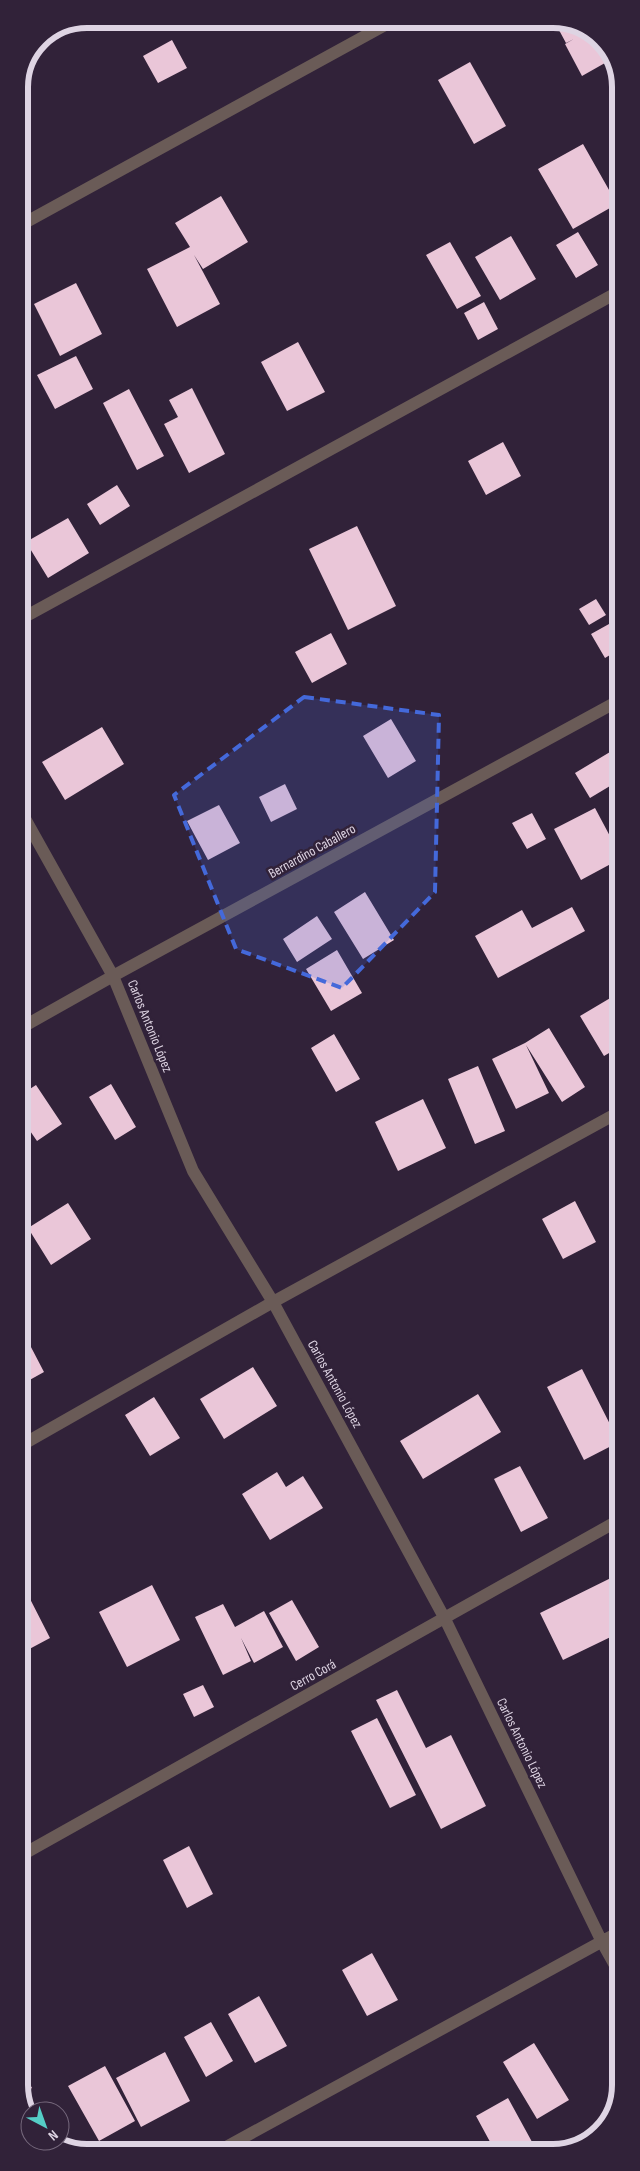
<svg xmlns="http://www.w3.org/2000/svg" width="640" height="2171" viewBox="0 0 640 2171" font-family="'Sofia Sans Condensed',sans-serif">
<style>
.building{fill:#eac6d8}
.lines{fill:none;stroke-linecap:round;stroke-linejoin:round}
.minor{stroke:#6a5b57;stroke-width:12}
.tertiary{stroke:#6a5b57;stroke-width:12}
.marked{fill:#4469da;fill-opacity:0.2;stroke:#4469da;stroke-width:4;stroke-dasharray:10 6;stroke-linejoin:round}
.labels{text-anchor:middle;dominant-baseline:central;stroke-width:5;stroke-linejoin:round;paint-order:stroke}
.street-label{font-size:14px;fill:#ded4e3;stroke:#312239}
.rim{fill:none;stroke:#ded4e3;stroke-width:6}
</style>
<rect width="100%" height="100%" fill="#312239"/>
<path class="building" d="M 319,19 L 331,19 L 322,24 Z
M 553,19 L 562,19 L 599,36 L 612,59 L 582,76 L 565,44 L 574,39 L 566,43 Z
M 172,40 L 187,68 L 158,83 L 143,56 Z
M 470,62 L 506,126 L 474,144 L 438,80 Z
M 583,144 L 617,204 L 573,229 L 538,169 Z
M 221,196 L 248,242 L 203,269 L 194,255 L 220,304 L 177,327 L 147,269 L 190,247 L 175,223 Z
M 578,232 L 598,265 L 576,278 L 556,245 Z
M 511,236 L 536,279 L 500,300 L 475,257 Z
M 450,242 L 481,296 L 457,309 L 426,255 Z
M 76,283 L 102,334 L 60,356 L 34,304 Z
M 484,302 L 498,329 L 478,340 L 464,313 Z
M 298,342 L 325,392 L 287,411 L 261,362 Z
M 76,356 L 93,389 L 55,409 L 37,375 Z
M 192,388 L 225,454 L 189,473 L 164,424 L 178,417 L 169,400 Z
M 129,389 L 164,456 L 137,470 L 103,403 Z
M 503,442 L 521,476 L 486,495 L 468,461 Z
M 117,485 L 130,506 L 100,525 L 87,504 Z
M 620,503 L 620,532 L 609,509 Z
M 68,518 L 89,553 L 48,578 L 26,542 Z
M 357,526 L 396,606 L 348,630 L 309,549 Z
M 596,599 L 606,615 L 589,625 L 579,609 Z
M 609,624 L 620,644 L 620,649 L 605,658 L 591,634 Z
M 331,633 L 347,664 L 312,683 L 295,652 Z
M 391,719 L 416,761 L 388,778 L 363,736 Z
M 102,727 L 124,764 L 65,800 L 42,762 Z
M 620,746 L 620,780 L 590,798 L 575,773 Z
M 285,784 L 297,809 L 271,822 L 259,797 Z
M 219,805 L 240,843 L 208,860 L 187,821 Z
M 595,808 L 620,855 L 620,859 L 581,880 L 554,829 Z
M 532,813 L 546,839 L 527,849 L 512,823 Z
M 620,830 L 620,846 L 614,833 Z
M 365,892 L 394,940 L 363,959 L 334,912 Z
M 572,907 L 585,931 L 498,978 L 475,936 L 522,910 L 532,928 Z
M 317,916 L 332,939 L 297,962 L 283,939 Z
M 337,950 L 362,993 L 331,1011 L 306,969 Z
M 612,997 L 621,1011 L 621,1046 L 604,1056 L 580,1016 Z
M 549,1028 L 585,1087 L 562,1102 L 526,1045 L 549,1093 L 516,1109 L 492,1059 L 525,1043 Z
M 334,1034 L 360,1079 L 336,1092 L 311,1048 Z
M 478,1066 L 505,1131 L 475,1144 L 448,1079 Z
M 111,1084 L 136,1127 L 115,1140 L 89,1097 Z
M 36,1085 L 62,1124 L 37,1141 L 19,1115 L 19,1096 Z
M 423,1099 L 446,1148 L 398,1171 L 375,1122 Z
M 575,1201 L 596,1242 L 563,1259 L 542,1219 Z
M 68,1203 L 91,1239 L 51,1265 L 28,1228 Z
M 20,1326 L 44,1372 L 26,1382 L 20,1370 Z
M 253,1367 L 277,1406 L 224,1439 L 200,1399 Z
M 582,1369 L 619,1442 L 584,1460 L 547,1387 Z
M 478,1394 L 501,1432 L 423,1479 L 400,1441 Z
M 154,1397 L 180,1438 L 150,1456 L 125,1415 Z
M 520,1466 L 548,1518 L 521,1532 L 494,1479 Z
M 277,1472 L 286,1487 L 303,1476 L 323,1508 L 270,1540 L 242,1494 Z
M 20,1573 L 26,1584 L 20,1587 Z
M 621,1573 L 621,1632 L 563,1660 L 540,1613 Z
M 152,1585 L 180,1640 L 127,1667 L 99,1612 Z
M 27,1593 L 50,1638 L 20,1654 L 20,1597 Z
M 292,1600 L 319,1647 L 296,1661 L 269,1613 Z
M 223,1604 L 235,1627 L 264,1611 L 283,1647 L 254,1663 L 241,1638 L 251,1661 L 223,1675 L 195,1617 Z
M 203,1685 L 214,1707 L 194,1717 L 183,1694 Z
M 397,1690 L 426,1748 L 451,1735 L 486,1806 L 441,1829 L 376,1700 Z
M 377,1718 L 416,1795 L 390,1808 L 351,1731 Z
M 189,1846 L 213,1894 L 187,1908 L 163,1860 Z
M 372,1953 L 398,2000 L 367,2016 L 342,1970 Z
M 259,1996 L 287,2046 L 255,2063 L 228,2014 Z
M 211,2022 L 233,2061 L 206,2077 L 184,2037 Z
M 534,2043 L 569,2100 L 537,2119 L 503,2062 Z
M 165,2052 L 190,2101 L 141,2127 L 116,2078 Z
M 105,2066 L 135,2121 L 99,2141 L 68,2086 Z
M 20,2067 L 32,2088 L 20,2095 Z
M 508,2098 L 537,2151 L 495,2151 L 476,2116 Z"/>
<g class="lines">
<path class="minor" d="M 19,226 L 396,19
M 19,808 L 113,976 L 193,1171 L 273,1302 L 445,1619 L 602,1942 L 621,1976
M 19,1029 L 113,976 L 620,700
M 20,1446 L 273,1302 L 621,1111
M 20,1856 L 621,1519
M 217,2152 L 621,1931"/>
<path class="tertiary" d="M 19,620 L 620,291"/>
</g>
<path class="marked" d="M 304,697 L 439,715 L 435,892 L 342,988 L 236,949 L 174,795 Z"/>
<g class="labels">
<g class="street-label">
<text transform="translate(312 851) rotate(-29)">Bernardino Caballero</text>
<text transform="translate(150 1026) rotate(68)">Carlos Antonio López</text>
<text transform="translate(335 1384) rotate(61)">Carlos Antonio López</text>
<text transform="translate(313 1675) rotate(-29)">Cerro Corá</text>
<text transform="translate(522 1743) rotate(64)">Carlos Antonio López</text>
</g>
</g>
<path d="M0 0H640V2171H0ZM87 28H553A59 59 0 0 1 612 87V2085A59 59 0 0 1 553 2144H87A59 59 0 0 1 28 2085V87A59 59 0 0 1 87 28Z" fill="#312239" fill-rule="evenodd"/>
<path class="rim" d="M87 28H553A59 59 0 0 1 612 87V2085A59 59 0 0 1 553 2144H87A59 59 0 0 1 28 2085V87A59 59 0 0 1 87 28Z"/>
<g transform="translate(45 2126) rotate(139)"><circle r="24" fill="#312239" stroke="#76697d"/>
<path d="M0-4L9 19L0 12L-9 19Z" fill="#55cec6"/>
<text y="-8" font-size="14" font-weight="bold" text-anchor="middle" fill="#ded4e3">N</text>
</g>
</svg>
